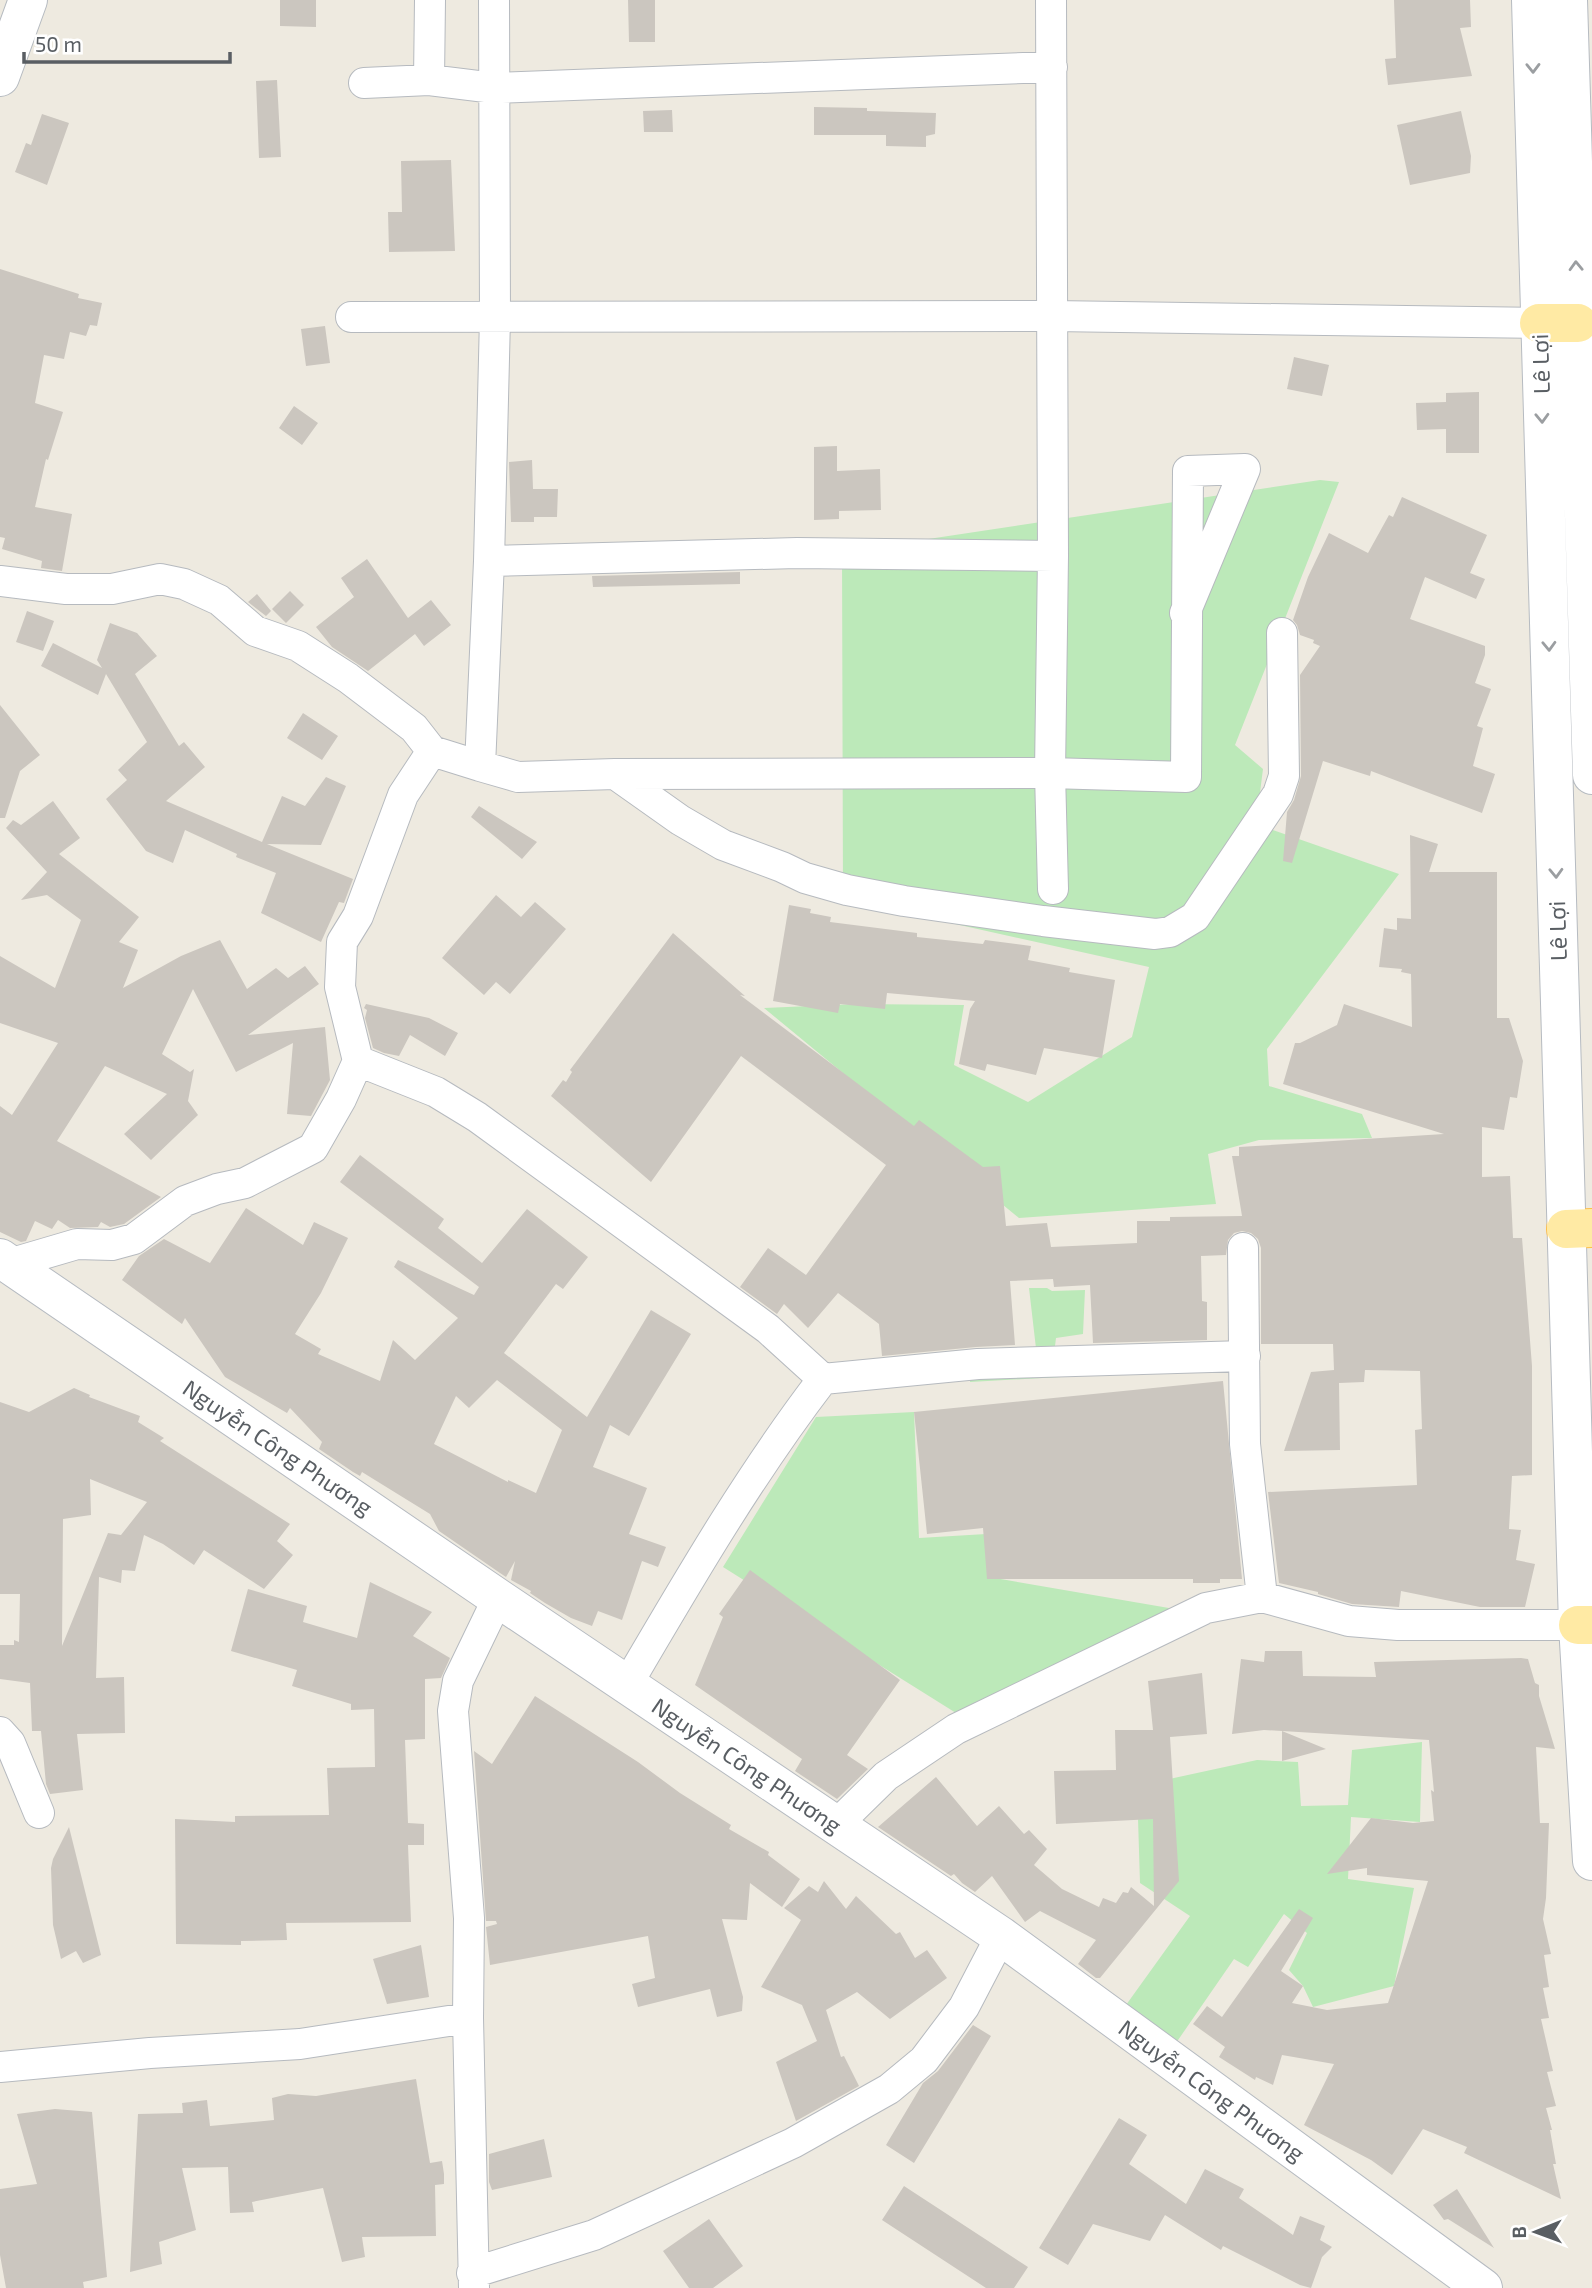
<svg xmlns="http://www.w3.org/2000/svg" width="1592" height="2288" viewBox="0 0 1592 2288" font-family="'Exo 2',sans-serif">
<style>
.green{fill:#bce9b9}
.building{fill:#cbc6bf;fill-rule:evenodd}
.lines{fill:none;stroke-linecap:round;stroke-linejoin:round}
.street-casing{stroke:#b6babf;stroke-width:32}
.secondary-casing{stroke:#b6bbc1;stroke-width:40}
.primary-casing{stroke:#ffbf48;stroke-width:40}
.street{stroke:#fff;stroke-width:30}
.secondary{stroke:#fff;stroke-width:38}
.primary{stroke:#ffeaa4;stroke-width:38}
.oneway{stroke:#9b9ea1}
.labels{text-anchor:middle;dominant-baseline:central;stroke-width:5;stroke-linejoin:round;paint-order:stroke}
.street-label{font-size:23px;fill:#595e63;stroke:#fff}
</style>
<rect width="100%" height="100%" fill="#eeeae0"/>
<path class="green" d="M 1320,480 L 1339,482 L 1235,745 L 1263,769 L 1256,824 L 1399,874 L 1267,1049 L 1269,1086 L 1362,1114 L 1372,1138 L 1259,1140 L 1208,1154 L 1216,1204 L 1019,1218 L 764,1008 L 856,1004 L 964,1005 L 954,1065 L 1028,1102 L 1132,1037 L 1149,967 L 843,899 L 842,552 Z
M 1029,1288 L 1047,1288 L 1052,1291 L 1085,1290 L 1083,1334 L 1056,1338 L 1055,1346 L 1167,1355 L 1169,1371 L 970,1382 L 971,1364 L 1037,1357 Z
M 914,1412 L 919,1538 L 986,1534 L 989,1577 L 1198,1613 L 972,1723 L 723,1567 L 816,1417 Z
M 1422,1742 L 1420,1822 L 1351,1817 L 1348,1879 L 1414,1888 L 1394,1986 L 1313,2007 L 1303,1986 L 1289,1970 L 1307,1933 L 1284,1914 L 1248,1967 L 1234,1959 L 1176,2043 L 1126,2005 L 1190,1916 L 1140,1883 L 1137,1786 L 1257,1760 L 1298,1762 L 1301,1806 L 1348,1805 L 1352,1750 Z"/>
<path class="building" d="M 280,0 L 316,0 L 316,27 L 280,26 Z
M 628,0 L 655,0 L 655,42 L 629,42 Z
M 1394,0 L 1470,0 L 1471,27 L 1460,28 L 1472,76 L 1388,85 L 1385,59 L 1396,58 Z
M 277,80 L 281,157 L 259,158 L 256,81 Z
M 814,107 L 867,108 L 867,111 L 936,113 L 935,134 L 926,136 L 926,147 L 886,146 L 886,135 L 814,135 Z
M 672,110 L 673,132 L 644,132 L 643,111 Z
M 1461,111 L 1471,156 L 1470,173 L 1410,185 L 1397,125 Z
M 42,114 L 69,123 L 47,185 L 15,172 L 26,143 L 31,145 Z
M 451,160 L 455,251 L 389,252 L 388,212 L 402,212 L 401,161 Z
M 0,269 L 79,294 L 78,298 L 102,303 L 97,326 L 90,325 L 86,336 L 70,332 L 64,359 L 44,355 L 35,403 L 63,412 L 48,460 L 46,459 L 35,507 L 72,514 L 62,571 L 41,568 L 42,561 L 2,549 L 5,538 L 0,537 Z
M 325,326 L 330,363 L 306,366 L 301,329 Z
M 1294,357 L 1329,365 L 1322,396 L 1287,389 Z
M 1479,392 L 1479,453 L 1446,453 L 1446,429 L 1417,430 L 1416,403 L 1446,402 L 1446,393 Z
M 294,406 L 318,423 L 302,445 L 279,428 Z
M 837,446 L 837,471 L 880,469 L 881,510 L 839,511 L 839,519 L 814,520 L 814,447 Z
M 532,460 L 533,489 L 558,489 L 557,517 L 534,517 L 534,522 L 511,522 L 509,462 Z
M 1402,497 L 1487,535 L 1470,573 L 1485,579 L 1476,599 L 1425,577 L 1410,619 L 1485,646 L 1485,655 L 1475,683 L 1491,689 L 1477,726 L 1483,728 L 1473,766 L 1495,774 L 1482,813 L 1371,771 L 1370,776 L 1323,761 L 1292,863 L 1283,861 L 1287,812 L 1294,800 L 1301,776 L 1300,675 L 1320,646 L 1313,643 L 1314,640 L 1300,635 L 1297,625 L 1293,620 L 1308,577 L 1329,533 L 1368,553 L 1389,515 L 1393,517 Z
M 367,559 L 408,618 L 431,600 L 451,625 L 424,646 L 415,634 L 368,671 L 332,647 L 316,627 L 354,597 L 341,578 Z
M 740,572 L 740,584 L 593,587 L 592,576 Z
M 290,591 L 304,605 L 286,623 L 272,609 Z
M 257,594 L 271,611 L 266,616 L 248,602 Z
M 27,611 L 54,621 L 43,651 L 16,642 Z
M 110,623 L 137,633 L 157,656 L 135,674 L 179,746 L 184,742 L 205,767 L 166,801 L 262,842 L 282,796 L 305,806 L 326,777 L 346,786 L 321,845 L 267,844 L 353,879 L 344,903 L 339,902 L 321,942 L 261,913 L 276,873 L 236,857 L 237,854 L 185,830 L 173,863 L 146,851 L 106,799 L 127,780 L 118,770 L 147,742 L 106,674 L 98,695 L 41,666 L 53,643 L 102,668 L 97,660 Z
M 0,705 L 40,755 L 20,771 L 5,818 L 0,818 Z
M 303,713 L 338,736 L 322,760 L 287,738 Z
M 53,801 L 80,838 L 59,854 L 139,917 L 119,942 L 138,950 L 123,988 L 181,956 L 220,940 L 247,989 L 276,968 L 288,978 L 305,966 L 319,984 L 248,1035 L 325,1027 L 330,1080 L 311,1116 L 287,1114 L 293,1043 L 236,1072 L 193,989 L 162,1054 L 190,1072 L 194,1069 L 188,1101 L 198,1115 L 151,1160 L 124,1134 L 167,1094 L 105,1066 L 57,1141 L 161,1197 L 124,1224 L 110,1227 L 101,1222 L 98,1227 L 70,1228 L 58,1220 L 52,1229 L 35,1221 L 26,1241 L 21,1242 L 0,1232 L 0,1106 L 12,1115 L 58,1043 L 0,1023 L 0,956 L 55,988 L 81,920 L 47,895 L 21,900 L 47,872 L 6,828 L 13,820 L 21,825 Z
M 479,806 L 537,842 L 522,859 L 471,817 Z
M 1410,835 L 1438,844 L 1429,872 L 1497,872 L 1497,1018 L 1509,1018 L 1523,1061 L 1517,1098 L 1510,1097 L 1504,1130 L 1482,1127 L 1482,1177 L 1510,1176 L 1513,1238 L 1522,1238 L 1532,1366 L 1532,1475 L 1512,1476 L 1509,1529 L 1521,1530 L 1516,1560 L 1535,1564 L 1525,1607 L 1480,1607 L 1401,1591 L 1399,1607 L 1352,1604 L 1318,1594 L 1318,1592 L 1279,1583 L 1268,1492 L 1417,1485 L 1415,1430 L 1422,1429 L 1420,1371 L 1365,1370 L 1364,1382 L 1339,1383 L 1340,1450 L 1284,1451 L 1311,1372 L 1334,1370 L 1333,1344 L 1261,1344 L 1261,1248 L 1258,1239 L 1251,1233 L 1242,1231 L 1234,1233 L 1228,1240 L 1226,1255 L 1201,1256 L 1202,1301 L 1207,1302 L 1207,1340 L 1093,1343 L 1090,1285 L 1054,1287 L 1053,1279 L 1010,1281 L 1015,1345 L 976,1347 L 882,1356 L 879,1324 L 838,1293 L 808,1328 L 784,1304 L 777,1314 L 740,1287 L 768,1248 L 806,1275 L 886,1165 L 741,1056 L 651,1182 L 551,1096 L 563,1080 L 566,1082 L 572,1072 L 570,1070 L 673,933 L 745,996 L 740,995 L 914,1126 L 919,1120 L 983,1167 L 1000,1166 L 1006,1226 L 1047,1223 L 1051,1247 L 1137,1243 L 1137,1221 L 1170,1221 L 1170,1217 L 1242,1216 L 1232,1156 L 1239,1156 L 1239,1147 L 1444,1134 L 1283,1084 L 1295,1043 L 1300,1043 L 1337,1025 L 1344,1004 L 1412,1027 L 1411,974 L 1401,972 L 1402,969 L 1379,967 L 1384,928 L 1397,930 L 1397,918 L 1411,919 Z
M 496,895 L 521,917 L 535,902 L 566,929 L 510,994 L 496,982 L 484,995 L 442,958 Z
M 789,905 L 811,909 L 810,913 L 831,917 L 830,922 L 917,933 L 917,937 L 983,944 L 985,940 L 1031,946 L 1028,960 L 1070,968 L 1069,972 L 1115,980 L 1102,1058 L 1044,1048 L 1036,1075 L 987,1064 L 985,1071 L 959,1064 L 970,1009 L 975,1001 L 887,993 L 885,1009 L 840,1004 L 838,1013 L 773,1001 Z
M 366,1004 L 429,1018 L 458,1033 L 445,1056 L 410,1035 L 399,1056 L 384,1053 L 373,1048 L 365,1018 L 367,1010 L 364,1008 Z
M 360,1155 L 444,1219 L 438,1228 L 482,1263 L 527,1209 L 588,1257 L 563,1289 L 556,1284 L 504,1353 L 587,1417 L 651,1310 L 691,1334 L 629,1436 L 610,1425 L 593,1467 L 647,1488 L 629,1534 L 666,1547 L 658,1567 L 642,1561 L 622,1620 L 598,1611 L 592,1626 L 571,1618 L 545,1603 L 530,1593 L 531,1591 L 511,1580 L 515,1561 L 506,1577 L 500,1573 L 439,1531 L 430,1514 L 362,1472 L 360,1476 L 353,1472 L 319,1449 L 322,1442 L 290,1408 L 287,1413 L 225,1377 L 185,1318 L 182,1324 L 122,1280 L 139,1256 L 164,1239 L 210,1263 L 246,1208 L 303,1245 L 314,1222 L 348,1238 L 321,1293 L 295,1334 L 321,1349 L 318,1354 L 380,1381 L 393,1340 L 415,1360 L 458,1318 L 394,1267 L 398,1260 L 474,1295 L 479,1287 L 340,1182 ZM 497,1380 L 562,1430 L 536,1493 L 508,1480 L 508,1482 L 434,1444 L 456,1396 L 469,1408 Z
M 1223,1381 L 1242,1579 L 1220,1579 L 1220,1583 L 1193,1583 L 1193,1579 L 987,1579 L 983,1528 L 927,1534 L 914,1412 Z
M 74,1388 L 90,1395 L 89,1397 L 140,1416 L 138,1422 L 164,1438 L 160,1441 L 290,1524 L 277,1541 L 293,1555 L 264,1589 L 204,1550 L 194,1565 L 163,1544 L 144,1535 L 135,1571 L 122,1570 L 121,1583 L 99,1577 L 96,1678 L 124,1677 L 125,1733 L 77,1734 L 83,1790 L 50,1794 L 46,1784 L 41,1731 L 32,1731 L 30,1683 L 0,1679 L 0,1645 L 14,1645 L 14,1640 L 19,1642 L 20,1594 L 0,1594 L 0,1402 L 29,1412 ZM 90,1479 L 147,1502 L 121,1535 L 108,1533 L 62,1646 L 63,1519 L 91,1515 Z
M 750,1570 L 900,1680 L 847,1755 L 868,1769 L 837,1799 L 795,1771 L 802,1759 L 695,1685 L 723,1617 L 719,1614 Z
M 370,1582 L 432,1612 L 413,1636 L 450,1658 L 441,1678 L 425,1679 L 425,1739 L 405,1740 L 408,1823 L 424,1824 L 424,1845 L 408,1845 L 411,1922 L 286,1923 L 287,1940 L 241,1941 L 241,1945 L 176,1944 L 175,1819 L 235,1822 L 235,1816 L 329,1815 L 327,1768 L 375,1767 L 374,1709 L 351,1710 L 351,1704 L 292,1686 L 297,1670 L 231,1651 L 248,1589 L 307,1606 L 303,1622 L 357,1638 Z
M 1265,1651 L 1302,1651 L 1303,1676 L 1376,1677 L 1374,1662 L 1521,1658 L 1528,1659 L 1535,1683 L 1539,1685 L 1539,1696 L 1555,1749 L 1536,1747 L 1540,1823 L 1549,1823 L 1546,1898 L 1543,1919 L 1551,1954 L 1544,1955 L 1549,1987 L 1543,1988 L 1549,2018 L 1541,2019 L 1553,2071 L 1547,2072 L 1556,2106 L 1546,2108 L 1552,2130 L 1550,2130 L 1556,2164 L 1553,2164 L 1561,2199 L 1464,2153 L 1467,2147 L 1423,2129 L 1392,2175 L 1371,2160 L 1304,2125 L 1334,2064 L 1282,2055 L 1273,2085 L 1256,2077 L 1255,2080 L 1219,2057 L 1225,2047 L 1193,2024 L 1207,2006 L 1222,2017 L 1299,1909 L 1313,1918 L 1281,1971 L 1303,1986 L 1292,2003 L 1327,2010 L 1388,2003 L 1428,1881 L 1367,1875 L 1367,1868 L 1327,1874 L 1371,1818 L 1413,1823 L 1434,1821 L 1431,1790 L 1434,1792 L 1429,1740 L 1264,1730 L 1232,1734 L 1241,1659 L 1264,1662 Z
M 1202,1673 L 1207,1734 L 1170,1737 L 1179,1881 L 1100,1978 L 1096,1978 L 1078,1964 L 1096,1940 L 1040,1911 L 1025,1922 L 992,1876 L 975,1892 L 962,1883 L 954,1874 L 951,1876 L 878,1827 L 936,1777 L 977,1826 L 999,1806 L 1024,1834 L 1029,1830 L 1047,1849 L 1034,1865 L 1062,1889 L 1099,1907 L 1103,1898 L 1116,1903 L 1123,1892 L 1128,1893 L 1131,1887 L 1154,1906 L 1153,1819 L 1056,1824 L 1054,1771 L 1116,1770 L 1115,1730 L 1153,1730 L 1148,1681 Z
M 535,1696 L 638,1762 L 680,1793 L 731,1825 L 729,1829 L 769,1852 L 768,1855 L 800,1879 L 782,1907 L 750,1883 L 747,1920 L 722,1919 L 743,1997 L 742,2011 L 717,2017 L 710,1989 L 638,2007 L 632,1984 L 655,1978 L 648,1936 L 490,1965 L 486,1927 L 497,1924 L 496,1921 L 486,1921 L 474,1751 L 492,1764 Z
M 1282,1731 L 1326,1749 L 1282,1761 Z
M 69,1827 L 101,1955 L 83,1963 L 76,1951 L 61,1959 L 53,1925 L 51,1868 L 53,1859 Z
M 824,1881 L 846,1909 L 856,1896 L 896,1934 L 900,1932 L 915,1958 L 927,1950 L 947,1978 L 890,2019 L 857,1992 L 826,2010 L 841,2057 L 844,2056 L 859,2086 L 796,2121 L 776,2062 L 817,2041 L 802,2005 L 761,1987 L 801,1920 L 784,1908 L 809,1886 L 818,1892 Z
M 421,1945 L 429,1997 L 387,2004 L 373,1959 Z
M 973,2025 L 991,2036 L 914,2163 L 886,2145 L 923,2083 L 938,2071 Z
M 416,2079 L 430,2163 L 442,2161 L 444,2174 L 444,2184 L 435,2185 L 436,2236 L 362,2237 L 365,2257 L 342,2262 L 323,2188 L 252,2202 L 254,2212 L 230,2213 L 228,2167 L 182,2168 L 196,2230 L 159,2242 L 162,2264 L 130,2272 L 138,2114 L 183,2113 L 182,2103 L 207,2100 L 210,2126 L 274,2120 L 272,2098 L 288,2094 L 316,2096 Z
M 55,2109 L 92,2112 L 107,2277 L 83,2282 L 84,2288 L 6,2288 L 0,2255 L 0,2189 L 37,2184 L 17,2114 Z
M 1119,2118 L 1147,2135 L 1129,2164 L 1186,2204 L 1205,2169 L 1244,2189 L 1239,2198 L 1293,2235 L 1300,2216 L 1325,2226 L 1320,2240 L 1332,2247 L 1322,2257 L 1311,2288 L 1300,2285 L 1223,2246 L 1221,2250 L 1165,2215 L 1150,2241 L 1093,2224 L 1068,2265 L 1039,2248 Z
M 544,2139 L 552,2177 L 492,2190 L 489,2182 L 489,2154 Z
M 904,2186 L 1028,2267 L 1014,2288 L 986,2288 L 882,2220 Z
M 1457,2189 L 1494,2248 L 1448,2219 L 1444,2220 L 1433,2205 Z
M 709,2219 L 743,2266 L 713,2288 L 689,2288 L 663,2251 Z"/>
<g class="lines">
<defs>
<path id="street" d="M 494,0 L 495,318 L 489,561 L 480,766 L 518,777 L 615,774 L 1050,773 L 1186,777 L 1188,471 L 1245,469 L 1185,613
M 1051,0 L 1053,556 L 1050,773 L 1053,889
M 429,80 L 430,0
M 364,83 L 429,80 L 494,88 L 1052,67
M 351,317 L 1053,316 L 1539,323
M 489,561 L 797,553 L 1053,556
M 0,581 L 66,589 L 112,589 L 160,579 L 184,584 L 219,600 L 255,631 L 298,646 L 348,678 L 414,728 L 432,751
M 615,774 L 680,820 L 723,845 L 782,867 L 805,878 L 847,890 L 904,901 L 1043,921 L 1155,934 L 1170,932 L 1195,917 L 1278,794 L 1284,776 L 1282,633
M 358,1061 L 436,1092 L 477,1117 L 768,1329 L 823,1379
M 1243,1248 L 1245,1444 L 1262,1597
M 9,1264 L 77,1244 L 112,1245 L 134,1239 L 185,1201 L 217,1189 L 245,1183 L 313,1148 L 341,1099 L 358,1061 L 340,987 L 342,942 L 358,916 L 403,795 L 432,751 L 480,766
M 628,1683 C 689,1579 750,1474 823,1379 L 978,1364 L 1245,1356
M 0,1732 L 10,1743 L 39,1813
M 835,1826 L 886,1776 L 956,1729 L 1206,1608 L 1262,1597 L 1349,1621 L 1398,1625 L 1578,1625
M 0,2067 L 150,2053 L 300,2044 L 468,2018
M 472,2273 L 594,2235 L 793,2143 L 889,2089 L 924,2060 L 964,2007 L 1001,1936
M 474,2288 L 468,2018 L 469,1918 L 453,1711 L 458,1681 L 498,1598"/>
<path id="secondary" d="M 1531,0 L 1578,1625 L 1592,1861
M 1568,0 L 1592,775
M 0,77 L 28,0
M 0,1258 L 498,1598 L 1001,1936 L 1483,2288"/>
<path id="primary" d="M 1539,323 L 1578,323
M 1566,1229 L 1592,1228
M 1578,1625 L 1592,1625"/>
</defs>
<use href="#street" class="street-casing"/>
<use href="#secondary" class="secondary-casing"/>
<use href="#primary" class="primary-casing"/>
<use href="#street" class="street"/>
<use href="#secondary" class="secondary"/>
<use href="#primary" class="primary"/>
</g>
<defs><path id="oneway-chevron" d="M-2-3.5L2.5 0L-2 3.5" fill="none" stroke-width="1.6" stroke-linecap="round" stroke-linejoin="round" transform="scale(1.75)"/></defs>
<g class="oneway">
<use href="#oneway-chevron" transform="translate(1533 68) rotate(89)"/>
<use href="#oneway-chevron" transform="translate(1576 266) rotate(-92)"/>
<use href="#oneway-chevron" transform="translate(1542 418) rotate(88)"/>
<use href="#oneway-chevron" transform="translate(1549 646) rotate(88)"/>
<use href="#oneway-chevron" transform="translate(1556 873) rotate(88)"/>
</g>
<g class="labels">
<g class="street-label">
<text transform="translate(1540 364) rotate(-92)">Lê Lợi</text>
<text transform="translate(1557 931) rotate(-92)">Lê Lợi</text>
<text transform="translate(278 1447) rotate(34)">Nguyễn Công Phương</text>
<text transform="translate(747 1765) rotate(34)">Nguyễn Công Phương</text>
<text transform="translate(1212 2090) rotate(36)">Nguyễn Công Phương</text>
</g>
</g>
<g transform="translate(1536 2232) rotate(269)" stroke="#ffffff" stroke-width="5" paint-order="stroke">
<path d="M0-5L12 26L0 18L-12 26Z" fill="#595e63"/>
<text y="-10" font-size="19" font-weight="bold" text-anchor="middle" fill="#595e63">B</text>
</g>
<path d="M24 52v10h206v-10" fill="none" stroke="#595e63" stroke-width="3.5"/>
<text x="35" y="52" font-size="21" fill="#595e63" stroke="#ffffff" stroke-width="5" paint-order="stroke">50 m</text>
</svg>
